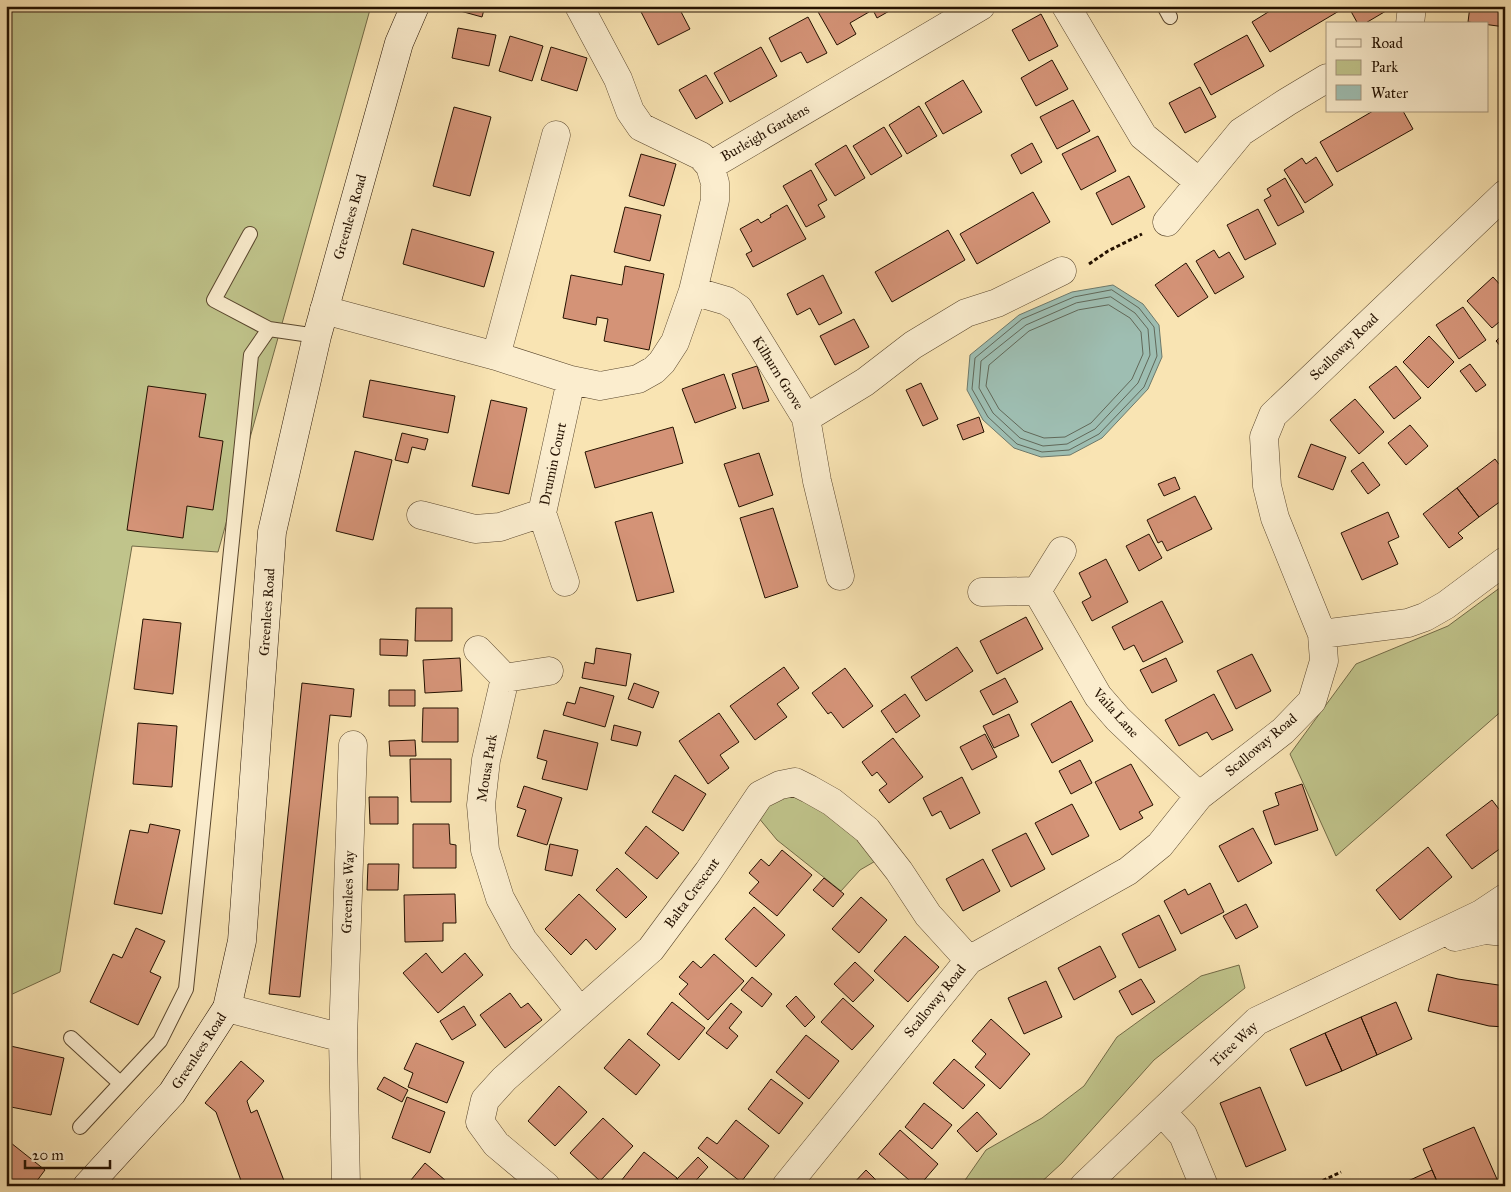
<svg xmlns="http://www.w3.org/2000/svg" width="1511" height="1192" viewBox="0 0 1511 1192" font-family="'IM FELL Great Primer',serif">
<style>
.green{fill:#c0c48b;stroke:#726a46}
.water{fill:#9ebeb2;stroke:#6d796b}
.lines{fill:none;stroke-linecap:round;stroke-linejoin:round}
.shore{stroke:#616859;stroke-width:1}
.building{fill:#d49377;stroke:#241100}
.lane-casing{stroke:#59462d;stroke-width:16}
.street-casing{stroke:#59462d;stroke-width:29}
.secondary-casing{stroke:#241100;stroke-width:29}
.path{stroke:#241100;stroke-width:3;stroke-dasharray:4 2.5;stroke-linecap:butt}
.lane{stroke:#fbedce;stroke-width:14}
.street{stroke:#fbedce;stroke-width:28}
.secondary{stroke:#fbedce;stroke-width:28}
.labels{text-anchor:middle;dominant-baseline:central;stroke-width:5;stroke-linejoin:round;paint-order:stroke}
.street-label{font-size:14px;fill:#241100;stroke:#fbedce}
</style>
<rect width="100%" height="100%" fill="#f9e4b3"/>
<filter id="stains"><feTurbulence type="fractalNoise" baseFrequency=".004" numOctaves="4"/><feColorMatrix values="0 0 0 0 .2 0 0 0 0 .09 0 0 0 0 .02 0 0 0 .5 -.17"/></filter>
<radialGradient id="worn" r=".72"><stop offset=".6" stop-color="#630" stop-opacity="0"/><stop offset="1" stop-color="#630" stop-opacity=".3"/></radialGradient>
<path class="green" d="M 6,6 L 371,6 L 218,552 L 132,546 L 60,972 L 6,997 Z
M 1505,584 L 1505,708 L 1336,856 L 1290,754 L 1356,664 L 1448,626 Z
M 794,786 L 884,856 L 860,870 L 841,891 L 777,840 L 753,811 Z
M 1239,965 L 1245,988 L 1154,1060 L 1062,1163 L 1037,1186 L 961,1186 L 986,1150 L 1042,1118 L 1084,1086 L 1117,1037 L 1201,976 Z"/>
<path class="water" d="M 1113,285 L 1143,304 L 1159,325 L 1162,357 L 1148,389 L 1102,438 L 1070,455 L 1041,457 L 1014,448 L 983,420 L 967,390 L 970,355 L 1019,315 L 1072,292 Z"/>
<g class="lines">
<path class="shore" d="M 1112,290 L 1139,308 L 1154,327 L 1157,356 L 1144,387 L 1099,434 L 1069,450 L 1042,452 L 1017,444 L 988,417 L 972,389 L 975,358 L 1022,319 L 1074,297 Z
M 1111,297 L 1135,313 L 1148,329 L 1150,355 L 1138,383 L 1095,429 L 1067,444 L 1043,446 L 1020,438 L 993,413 L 979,388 L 981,361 L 1026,325 L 1076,303 Z
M 1109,305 L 1130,318 L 1141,332 L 1143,354 L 1132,379 L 1091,423 L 1065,437 L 1044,438 L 1024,431 L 999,409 L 986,386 L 989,365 L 1029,331 L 1078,310 Z"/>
</g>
<path class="building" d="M 454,6 L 485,6 L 482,17 L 453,9 Z
M 638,6 L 678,6 L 690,29 L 658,45 Z
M 824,6 L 866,6 L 869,12 L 850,23 L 856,34 L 837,45 L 817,10 Z
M 871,6 L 898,6 L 877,18 Z
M 1278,6 L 1337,6 L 1339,11 L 1270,52 L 1252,22 Z
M 1348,6 L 1389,6 L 1391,8 L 1364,24 L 1358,24 Z
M 1470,6 L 1505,6 L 1505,27 L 1468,22 Z
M 1041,14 L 1058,46 L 1029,61 L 1012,30 Z
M 808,17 L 827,53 L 807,63 L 801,52 L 781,62 L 769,38 Z
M 458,28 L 496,35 L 489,66 L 452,58 Z
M 1247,35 L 1264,66 L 1211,95 L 1194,64 Z
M 510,36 L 543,46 L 532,81 L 499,71 Z
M 551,47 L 587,58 L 577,91 L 541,80 Z
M 761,47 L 777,76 L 730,102 L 714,73 Z
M 1052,60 L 1068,89 L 1036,106 L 1021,78 Z
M 706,75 L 723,103 L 696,119 L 679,90 Z
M 963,80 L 982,112 L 943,134 L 925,103 Z
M 1200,87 L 1216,117 L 1185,133 L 1169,103 Z
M 1073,100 L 1090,131 L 1057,149 L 1040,117 Z
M 919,106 L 937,136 L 907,154 L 889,125 Z
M 454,107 L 491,117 L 470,196 L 433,186 Z
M 1373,111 L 1403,111 L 1413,129 L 1337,172 L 1320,142 Z
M 884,127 L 902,156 L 871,175 L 853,146 Z
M 1098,136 L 1116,171 L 1081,190 L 1062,154 Z
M 1032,143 L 1042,162 L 1021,174 L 1011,155 Z
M 846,145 L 865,178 L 835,196 L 815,164 Z
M 641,154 L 676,164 L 664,206 L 629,196 Z
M 1316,157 L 1333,185 L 1305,203 L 1284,170 L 1302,158 L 1306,164 Z
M 811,170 L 827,200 L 818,205 L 825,217 L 806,227 L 783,186 Z
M 1129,176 L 1145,207 L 1112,225 L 1096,193 Z
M 1285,178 L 1304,212 L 1278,226 L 1264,200 L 1271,196 L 1267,189 Z
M 1033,192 L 1050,222 L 977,264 L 960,234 Z
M 787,205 L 806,239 L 753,267 L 746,254 L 752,251 L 740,229 L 758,219 L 761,223 L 771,217 L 770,215 Z
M 625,207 L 661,215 L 650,261 L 614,252 Z
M 1258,209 L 1276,244 L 1245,260 L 1227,225 Z
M 412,229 L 494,252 L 484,287 L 403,264 Z
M 948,230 L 965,260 L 892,302 L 875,272 Z
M 1214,250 L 1219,258 L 1229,252 L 1244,277 L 1215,294 L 1196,261 Z
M 1186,263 L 1208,297 L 1178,317 L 1155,285 Z
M 625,266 L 664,274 L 649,350 L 604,341 L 608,319 L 597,317 L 596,325 L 563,318 L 571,275 L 622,285 Z
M 823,275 L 842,313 L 819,325 L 810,308 L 797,315 L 787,294 Z
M 1493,277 L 1505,290 L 1505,317 L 1492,328 L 1467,301 Z
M 1463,307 L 1486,340 L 1459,359 L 1436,325 Z
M 854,319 L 869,347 L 835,365 L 820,336 Z
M 1429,336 L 1454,362 L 1428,388 L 1403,362 Z
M 1501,336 L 1505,341 L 1505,355 L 1500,350 L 1502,348 L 1496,341 Z
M 1470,364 L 1486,385 L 1476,392 L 1460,371 Z
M 757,366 L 769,401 L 743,409 L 732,374 Z
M 1396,366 L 1421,398 L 1394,419 L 1369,387 Z
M 724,374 L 736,408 L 695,423 L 682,389 Z
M 370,380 L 455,396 L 448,433 L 363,417 Z
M 921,383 L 938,419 L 923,426 L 906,390 Z
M 148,386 L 206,394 L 199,437 L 223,441 L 213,510 L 187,506 L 183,538 L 127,530 Z
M 1355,399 L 1384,432 L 1359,454 L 1330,420 Z
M 491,400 L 527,408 L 509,494 L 472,486 Z
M 979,417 L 984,432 L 963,440 L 957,425 Z
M 1410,425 L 1428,446 L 1406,465 L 1388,443 Z
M 673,427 L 683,463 L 595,488 L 585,452 Z
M 402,433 L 428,439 L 425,450 L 412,447 L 408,463 L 395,460 Z
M 1311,444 L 1346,457 L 1333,490 L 1298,477 Z
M 355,451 L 392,460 L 373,540 L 336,531 Z
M 759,453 L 773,495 L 739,507 L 724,464 Z
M 1495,459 L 1505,472 L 1505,498 L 1479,517 L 1457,488 Z
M 1363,462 L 1380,485 L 1368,494 L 1351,471 Z
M 1175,477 L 1180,489 L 1164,496 L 1158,484 Z
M 1457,488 L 1479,517 L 1458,533 L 1463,538 L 1449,548 L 1423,514 Z
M 1195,496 L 1212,529 L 1167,551 L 1162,541 L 1158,543 L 1147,520 Z
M 773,508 L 798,587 L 765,598 L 740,518 Z
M 652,512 L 674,592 L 637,601 L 615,522 Z
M 1388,512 L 1399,537 L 1388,542 L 1398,564 L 1362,580 L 1341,533 Z
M 1149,534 L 1162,558 L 1139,571 L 1126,546 Z
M 1106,559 L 1128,602 L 1092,621 L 1082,602 L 1091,597 L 1079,573 Z
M 1162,601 L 1183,642 L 1143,662 L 1134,645 L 1124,650 L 1112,627 Z
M 416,608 L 452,608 L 452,641 L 415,641 Z
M 1026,617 L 1043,649 L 997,674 L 980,641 Z
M 143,619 L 181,623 L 173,694 L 134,689 Z
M 380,639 L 408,640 L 407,656 L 380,655 Z
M 957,647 L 973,671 L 926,701 L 911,677 Z
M 596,648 L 631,654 L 626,686 L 582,678 L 585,662 L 594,664 Z
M 1252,654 L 1271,691 L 1236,709 L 1217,671 Z
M 460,658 L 462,691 L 425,693 L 423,660 Z
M 1166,658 L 1177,681 L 1152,693 L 1140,670 Z
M 784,667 L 799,688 L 777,704 L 787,717 L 755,740 L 730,706 Z
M 845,668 L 873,706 L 843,728 L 831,712 L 828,714 L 812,693 Z
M 1005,678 L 1018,702 L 993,715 L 980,691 Z
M 302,683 L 354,689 L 351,717 L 330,715 L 300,997 L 269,994 Z
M 634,683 L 659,692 L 653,708 L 628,699 Z
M 580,687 L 614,696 L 605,727 L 563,715 L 567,702 L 575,704 Z
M 389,690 L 415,690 L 415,706 L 389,706 Z
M 905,694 L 920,716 L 896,733 L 881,711 Z
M 1214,694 L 1233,730 L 1212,740 L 1207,732 L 1179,746 L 1165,720 Z
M 1071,701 L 1093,741 L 1052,763 L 1031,724 Z
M 423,708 L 458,708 L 458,742 L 422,742 Z
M 719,713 L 739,742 L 720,755 L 729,768 L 708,784 L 679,741 Z
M 1009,714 L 1019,736 L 994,748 L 983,726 Z
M 138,723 L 177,726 L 172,787 L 133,784 Z
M 614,725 L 641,732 L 637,746 L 611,740 Z
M 544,730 L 598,743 L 587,790 L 542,779 L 547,761 L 537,758 Z
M 985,734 L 997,757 L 972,770 L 960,747 Z
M 893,738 L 923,777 L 889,803 L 879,790 L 887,784 L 877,772 L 872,776 L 862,762 Z
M 415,740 L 416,756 L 390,756 L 389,741 Z
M 410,759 L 451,759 L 451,802 L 411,802 Z
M 1080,760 L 1092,783 L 1071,794 L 1059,771 Z
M 1131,764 L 1153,805 L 1139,812 L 1143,818 L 1120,830 L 1095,782 Z
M 675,775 L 706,794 L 683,831 L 652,812 Z
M 962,777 L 980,813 L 950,829 L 941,811 L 932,816 L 923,798 Z
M 1302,784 L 1318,830 L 1275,845 L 1263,811 L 1279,805 L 1275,793 Z
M 524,786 L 562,798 L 547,845 L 517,836 L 526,810 L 517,807 Z
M 369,797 L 398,797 L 398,824 L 370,824 Z
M 1492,800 L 1505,817 L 1505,845 L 1472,869 L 1446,835 Z
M 1072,804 L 1089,836 L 1052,855 L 1035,823 Z
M 150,824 L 180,830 L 162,914 L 114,904 L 130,830 L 148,833 Z
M 413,824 L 449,824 L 450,844 L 456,845 L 456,868 L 413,868 Z
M 646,826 L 679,853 L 657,879 L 625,853 Z
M 1253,828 L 1272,863 L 1238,882 L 1219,846 Z
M 1026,833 L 1045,869 L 1011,887 L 992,850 Z
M 550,844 L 578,850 L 572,876 L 545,870 Z
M 1428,847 L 1452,877 L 1400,920 L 1376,890 Z
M 782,850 L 812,875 L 777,916 L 749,893 L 759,882 L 749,873 L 761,859 L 769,866 Z
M 983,859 L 1000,891 L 963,911 L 946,879 Z
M 368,864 L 399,864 L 398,890 L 367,890 Z
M 617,868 L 647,897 L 626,918 L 596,890 Z
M 824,878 L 844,894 L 833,907 L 813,890 Z
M 1210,883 L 1224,912 L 1181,934 L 1164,901 L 1185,889 L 1188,895 Z
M 455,894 L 456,923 L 443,923 L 443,941 L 405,942 L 404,895 Z
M 579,894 L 616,929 L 596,950 L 586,939 L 571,955 L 545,929 Z
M 861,897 L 887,920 L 859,953 L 832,929 Z
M 1246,904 L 1258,927 L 1236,939 L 1223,916 Z
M 754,907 L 785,935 L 756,967 L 725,939 Z
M 1159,915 L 1176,950 L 1139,968 L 1122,934 Z
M 136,928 L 165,941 L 150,972 L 161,977 L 138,1025 L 90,1002 L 113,954 L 122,958 Z
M 905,936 L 939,967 L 908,1002 L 874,971 Z
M 1100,946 L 1116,977 L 1074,1000 L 1058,968 Z
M 426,953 L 442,973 L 465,953 L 483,975 L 438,1013 L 403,973 Z
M 714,954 L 744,981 L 708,1020 L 679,994 L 688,984 L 679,977 L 693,961 L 701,968 Z
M 855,962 L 874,980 L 853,1002 L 834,984 Z
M 1437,974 L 1458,979 L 1505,986 L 1505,1027 L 1489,1026 L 1428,1011 Z
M 752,977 L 772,994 L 762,1007 L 741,990 Z
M 1141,979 L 1155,1002 L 1132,1015 L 1119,991 Z
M 1046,981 L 1062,1017 L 1024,1034 L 1008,998 Z
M 510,993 L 521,1008 L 528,1003 L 542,1020 L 505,1048 L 480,1015 Z
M 796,996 L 815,1017 L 805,1027 L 786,1006 Z
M 843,998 L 874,1026 L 852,1050 L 821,1022 Z
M 672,1002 L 705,1028 L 679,1060 L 647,1034 Z
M 1396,1002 L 1412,1039 L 1377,1055 L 1361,1017 Z
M 731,1003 L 742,1012 L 729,1028 L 738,1036 L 727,1049 L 706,1033 Z
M 464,1006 L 476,1025 L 452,1040 L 440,1021 Z
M 1361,1017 L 1377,1055 L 1342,1071 L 1325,1033 Z
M 991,1019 L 1030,1054 L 1000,1089 L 975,1067 L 986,1054 L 972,1041 Z
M 1325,1033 L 1342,1071 L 1306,1086 L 1290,1049 Z
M 806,1035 L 839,1061 L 809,1099 L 776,1072 Z
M 629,1039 L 660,1065 L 636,1095 L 604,1068 Z
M 416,1043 L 464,1062 L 447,1103 L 408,1087 L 413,1073 L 404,1069 Z
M 6,1045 L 64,1058 L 51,1115 L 6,1106 Z
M 954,1059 L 985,1085 L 963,1109 L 933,1083 Z
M 241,1061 L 264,1081 L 247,1101 L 251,1113 L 257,1110 L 286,1186 L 243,1186 L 216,1112 L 205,1103 Z
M 384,1077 L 408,1090 L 402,1102 L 377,1089 Z
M 771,1079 L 803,1103 L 779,1134 L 748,1109 Z
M 559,1086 L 587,1112 L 555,1146 L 528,1121 Z
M 1260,1087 L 1286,1150 L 1246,1167 L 1220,1103 Z
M 407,1097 L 445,1112 L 430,1153 L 392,1138 Z
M 924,1103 L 952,1125 L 932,1149 L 905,1127 Z
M 977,1112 L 997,1134 L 977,1152 L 957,1131 Z
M 603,1118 L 633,1146 L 600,1181 L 570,1153 Z
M 736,1120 L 769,1146 L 741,1182 L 698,1148 L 707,1137 L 717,1144 Z
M 1474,1127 L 1500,1186 L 1439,1186 L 1423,1149 Z
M 900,1130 L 938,1164 L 919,1186 L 916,1186 L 879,1154 Z
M 6,1139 L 45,1170 L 33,1186 L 18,1186 L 6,1177 Z
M 644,1152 L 677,1178 L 671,1186 L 617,1186 Z
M 698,1157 L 708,1167 L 691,1186 L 684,1186 L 677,1179 Z
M 425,1163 L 452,1186 L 406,1186 Z
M 866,1170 L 882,1186 L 851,1186 Z
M 1432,1170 L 1439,1186 L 1397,1186 Z"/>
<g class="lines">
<defs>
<path id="lane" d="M 1164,6 L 1170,17
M 250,234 L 214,300 L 269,329 L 317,336
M 71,1038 L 120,1083
M 80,1127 L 160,1041 L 186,989 L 251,355 L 269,329"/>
<path id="street" d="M 1066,6 L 1143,136 L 1199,182
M 1410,24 L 1412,6
M 710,166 L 981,6
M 1167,222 L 1241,132 L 1287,102 L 1327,78
M 693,291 L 727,301 L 739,309 L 806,418 L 817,481 L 840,576
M 324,310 L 496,356 L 571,380 L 600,386 L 638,379 L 654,370 L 662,362 L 675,342 L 693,291 L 715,200 L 715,183 L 710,166 L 701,156 L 641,127 L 630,111 L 618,79 L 579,6
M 496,356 L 556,135
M 806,418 L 865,382 L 913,345 L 966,313 L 997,303 L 1062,271
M 542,513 L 565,582
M 421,515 L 475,529 L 500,527 L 542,513 L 571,380
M 1037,591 L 1062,551
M 982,592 L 1037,591 L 1098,696 L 1118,719 L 1199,796
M 1322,634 L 1408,623 L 1425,617 L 1446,605 L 1505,561
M 478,650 L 505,678 L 486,760 L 481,805 L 485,850 L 500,898 L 523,940 L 580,1011
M 505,678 L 549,671
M 1455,937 L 1485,930 L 1505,932
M 227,1008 L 343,1038
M 1162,1112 L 1183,1135 L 1204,1186
M 346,1186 L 343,1038 L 353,745
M 546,1186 L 496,1144 L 480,1122 L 485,1100 L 504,1079 L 651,949 L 708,872 L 760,795 L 780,785 L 795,782 L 809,789 L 832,802 L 867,830 L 899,871 L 928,915 L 969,960
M 786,1186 L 969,960 L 1128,871 L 1160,845 L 1199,796 L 1283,731 L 1312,701 L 1324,661 L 1322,634 L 1275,518 L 1267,486 L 1264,437 L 1273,415 L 1505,194
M 1084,1186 L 1257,1021 L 1481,914 L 1505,898"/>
<path id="secondary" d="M 87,1186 L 172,1093 L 227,1008 L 242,941 L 272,532 L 317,336 L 399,43 L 415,6"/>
</defs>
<use href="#lane" class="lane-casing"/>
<use href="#street" class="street-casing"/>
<use href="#secondary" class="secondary-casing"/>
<path class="path" d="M 1089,264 L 1108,251 L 1142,234
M 1311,1186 L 1341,1172"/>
<use href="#lane" class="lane"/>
<use href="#street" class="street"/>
<use href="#secondary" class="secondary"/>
</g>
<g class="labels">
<g class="street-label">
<text transform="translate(765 133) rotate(-30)">Burleigh Gardens</text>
<text transform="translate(350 217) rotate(-74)">Greenlees Road</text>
<text transform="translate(1344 347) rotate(-44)">Scalloway Road</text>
<text transform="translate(778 373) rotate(58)">Kilhurn Grove</text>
<text transform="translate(553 464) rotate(-78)">Drumin Court</text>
<text transform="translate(267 612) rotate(-86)">Greenlees Road</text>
<text transform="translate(1116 713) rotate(48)">Vaila Lane</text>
<text transform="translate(1261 745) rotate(-40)">Scalloway Road</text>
<text transform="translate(487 768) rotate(-81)">Mousa Park</text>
<text transform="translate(348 892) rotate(-88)">Greenlees Way</text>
<text transform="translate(692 893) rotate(-54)">Balta Crescent</text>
<text transform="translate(935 1001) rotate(-51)">Scalloway Road</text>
<text transform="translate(1234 1044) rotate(-43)">Tiree Way</text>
<text transform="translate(199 1051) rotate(-57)">Greenlees Road</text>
</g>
</g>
<rect width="1511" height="1192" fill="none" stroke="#f9e4b3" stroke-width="25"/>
<rect x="8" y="8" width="1496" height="1177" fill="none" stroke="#241100" stroke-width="2.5"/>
<rect x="12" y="12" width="1486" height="1167" fill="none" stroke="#241100"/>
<rect x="1326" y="22" width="162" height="90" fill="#fbedce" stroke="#a5957c"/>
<rect x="1336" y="39" width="25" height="8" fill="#fbedce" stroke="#a5957c"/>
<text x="1371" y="48" font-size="15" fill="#241100">Road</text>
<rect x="1336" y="60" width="25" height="15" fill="#c0c48b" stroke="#a5957c"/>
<text x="1371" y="72" font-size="15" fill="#241100">Park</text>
<rect x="1336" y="85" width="25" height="15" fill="#9ebeb2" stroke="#a5957c"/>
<text x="1371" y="98" font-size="15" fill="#241100">Water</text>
<path d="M25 1160v8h85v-8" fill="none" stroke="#241100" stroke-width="2.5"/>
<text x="32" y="1160" font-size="15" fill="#241100" stroke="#fbedce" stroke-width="4" paint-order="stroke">20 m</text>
<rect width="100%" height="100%" filter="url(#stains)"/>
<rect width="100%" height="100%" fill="url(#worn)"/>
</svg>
